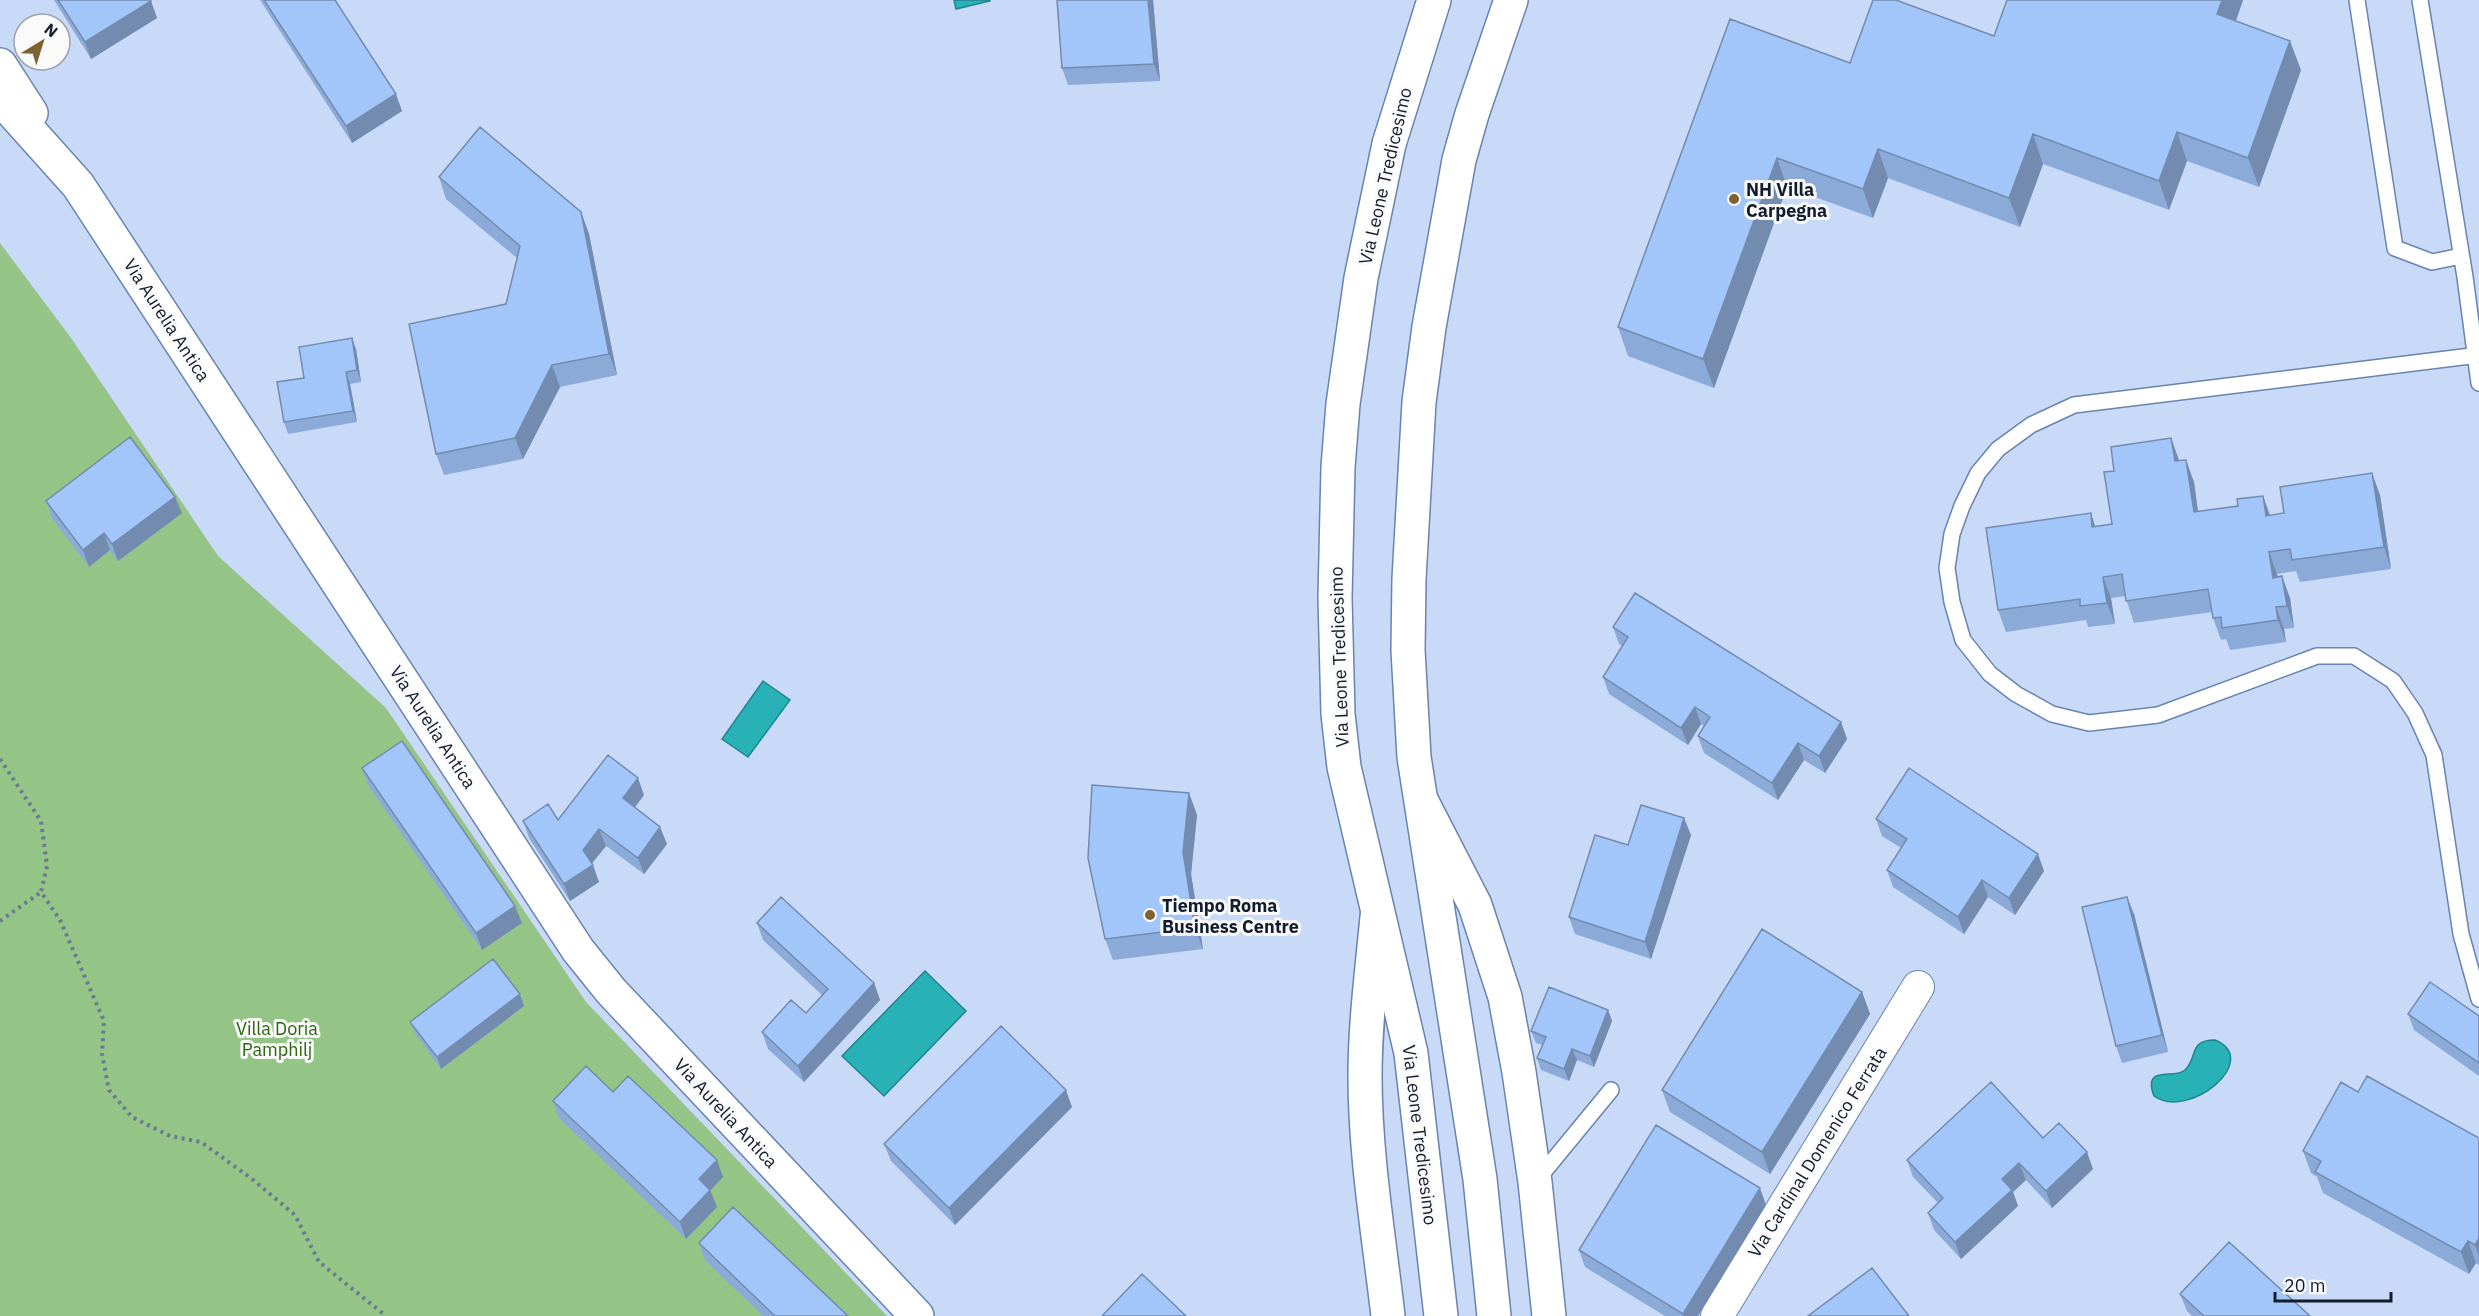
<svg xmlns="http://www.w3.org/2000/svg" width="2479" height="1316" viewBox="0 0 2479 1316" font-family="'IBM Plex Sans',sans-serif">
<style>
.green{fill:#94c486}
.water{fill:#28b1b6;stroke:#21848d;stroke-width:1.5}
.lines{fill:none;stroke-linecap:round;stroke-linejoin:round}
.lane-casing{stroke:#6884b0;stroke-width:18}
.street-casing{stroke:#6884b0;stroke-width:34}
.secondary-casing{stroke:#6884b0;stroke-width:36}
.primary-casing{stroke:#6884b0;stroke-width:36}
.path{stroke:#6b7a91;stroke-width:4;stroke-dasharray:3 4.5;stroke-linecap:butt}
.lane{stroke:#fff;stroke-width:15}
.street{stroke:#fff;stroke-width:32}
.secondary{stroke:#fff;stroke-width:33}
.primary{stroke:#fff;stroke-width:33}
.wall{fill:#8caad7}
.shaded-wall{fill:#728baf}
.building{fill:#a3c6fa;stroke:#728baf;stroke-width:1.5}
.poi-dot{fill:#7d6234;stroke:#fafafa;stroke-width:2}
.labels{text-anchor:middle;dominant-baseline:central;stroke-width:6;stroke-linejoin:round;paint-order:stroke}
.street-label{font-size:18px;fill:#111c2d;stroke:#fafafa}
.poi-label{font-size:18px;font-weight:bold;fill:#111c2d;stroke:#fafafa;text-anchor:start}
.park-label{font-size:18px;fill:#28670d;stroke:#fafafa}
</style>
<rect width="100%" height="100%" fill="#c8daf7"/>
<path class="green" d="M 0,243 L 71,338 L 218,556 L 386,708 L 586,1002 L 887,1316 L 0,1316 Z"/>
<path class="water" d="M 954,0 L 990,0 L 990,1 L 956,9 Z
M 763,681 L 790,700 L 748,757 L 722,739 Z
M 925,971 L 966,1011 L 884,1096 L 842,1056 Z
M 2215,1040 C 2263,1060 2188,1121 2154,1096 C 2142,1064 2174,1080 2185,1070 C 2198,1058 2188,1040 2215,1040 Z"/>
<g class="lines">
<defs>
<path id="lane" d="M 2357,0 L 2395,248 L 2432,262 L 2461,256
M 2420,0 L 2465,277 L 2479,383
M 2479,355 L 2074,405 L 2031,425 L 1998,449 L 1978,473 L 1962,506 L 1952,534 L 1947,568 L 1952,602 L 1963,640 L 1990,674 L 2016,694 L 2052,714 L 2089,723 L 2158,715 L 2317,656 L 2354,656 L 2393,681 L 2415,713 L 2434,755 L 2461,934 L 2479,999
M 1537,1180 L 1611,1090"/>
<path id="street" d="M 1717,1316 L 1918,987"/>
<path id="secondary" d="M 0,65 L 31,113
M 0,98 L 78,185 L 578,950 L 611,991 L 917,1316
M 1422,802 L 1475,905 L 1505,997 L 1519,1072 L 1535,1182 L 1549,1316
M 1377,917 C 1372,970 1365,1023 1365,1076 C 1365,1156 1379,1237 1388,1316"/>
<path id="primary" d="M 1434,0 L 1389,144 L 1361,278 L 1343,404 L 1338,467 L 1335,598 L 1338,714 L 1344,767 L 1411,1053 L 1441,1316
M 1494,1316 L 1480,1179 L 1414,757 L 1408,650 L 1409,579 L 1419,402 L 1429,327 L 1459,160 L 1472,114 L 1511,0"/>
</defs>
<use href="#lane" class="lane-casing"/>
<use href="#street" class="street-casing"/>
<use href="#secondary" class="secondary-casing"/>
<use href="#primary" class="primary-casing"/>
<path class="path" d="M 0,759 L 41,821 L 47,866 L 41,892 L 60,920 L 104,1021 L 102,1054 L 109,1090 L 132,1117 L 170,1136 L 201,1142 L 252,1179 L 295,1215 L 319,1262 L 386,1316
M 0,921 L 41,892"/>
<use href="#lane" class="lane"/>
<use href="#street" class="street"/>
<use href="#secondary" class="secondary"/>
<use href="#primary" class="primary"/>
</g>
<path class="wall" d="M 54,0 L 150,0 L 157,18 L 91,59 Z
M 260,0 L 335,0 L 402,111 L 352,143 Z
M 1057,0 L 1153,0 L 1160,81 L 1068,85 L 1062,68 Z
M 2243,0 L 2236,21 L 2301,70 L 2259,187 L 2187,161 L 2169,210 L 2043,164 L 2020,227 L 1888,178 L 1873,218 L 1787,187 L 1714,388 L 1628,356 L 1618,327 L 1850,63 L 1994,36 Z
M 439,177 L 581,212 L 589,234 L 617,375 L 560,387 L 523,459 L 444,475 L 436,454 L 506,304 L 517,258 L 446,199 Z
M 356,349 L 361,382 L 350,384 L 357,422 L 288,434 L 284,422 Z
M 2179,461 L 2194,482 L 2198,512 L 2270,516 L 2380,495 L 2391,569 L 2300,582 L 2296,571 L 2277,574 L 2278,577 L 2290,598 L 2294,628 L 2284,629 L 2286,642 L 2230,650 L 2226,639 L 2221,640 L 2213,618 L 2212,612 L 2134,623 L 2125,596 L 2111,598 L 2115,624 L 2088,627 L 2086,620 L 2006,632 L 1998,610 L 2096,527 L 2112,524 Z
M 175,497 L 182,513 L 118,561 L 110,550 L 89,567 L 52,518 L 46,501 Z
M 1613,627 L 1841,722 L 1847,739 L 1825,773 L 1804,760 L 1778,800 L 1704,753 L 1698,736 L 1704,726 L 1701,724 L 1688,745 L 1609,694 L 1603,677 L 1622,646 L 1619,644 Z
M 362,768 L 522,923 L 482,950 L 368,785 Z
M 1189,793 L 1197,815 L 1191,874 L 1203,949 L 1113,960 L 1105,939 Z
M 644,795 L 635,807 L 667,844 L 644,874 L 606,846 L 591,864 L 599,882 L 570,901 L 529,838 L 523,821 L 558,820 Z
M 1876,819 L 2044,871 L 2015,915 L 1988,897 L 1964,934 L 1893,887 L 1887,870 L 1901,848 L 1882,836 Z
M 1691,835 L 1651,959 L 1575,934 L 1569,917 L 1628,845 Z
M 2134,914 L 2168,1052 L 2122,1063 L 2116,1046 Z
M 757,923 L 874,983 L 880,1000 L 804,1082 L 768,1049 L 762,1032 L 806,1013 L 822,995 L 763,940 Z
M 1862,992 L 1870,1014 L 1770,1174 L 1670,1112 L 1662,1090 Z
M 524,1006 L 441,1069 L 415,1033 L 410,1022 Z
M 1608,1010 L 1612,1021 L 1594,1067 L 1577,1060 L 1569,1081 L 1541,1070 L 1537,1058 L 1542,1045 L 1536,1043 L 1531,1031 Z
M 2408,1014 L 2479,1016 L 2479,1076 L 2414,1030 Z
M 613,1092 L 723,1177 L 710,1190 L 717,1207 L 686,1239 L 559,1118 L 553,1101 Z
M 2358,1092 L 2479,1138 L 2479,1265 L 2476,1263 L 2469,1274 L 2323,1193 L 2317,1177 L 2311,1173 L 2303,1151 Z
M 1072,1107 L 955,1225 L 891,1161 L 884,1144 Z
M 2043,1138 L 2093,1169 L 2052,1208 L 2026,1180 L 2013,1192 L 2018,1206 L 1961,1259 L 1934,1230 L 1928,1213 L 1938,1203 L 1913,1177 L 1907,1160 Z
M 1766,1205 L 1698,1316 L 1665,1316 L 1585,1267 L 1579,1250 Z
M 699,1243 L 848,1316 L 763,1316 L 705,1260 Z
M 2180,1294 L 2310,1316 L 2192,1316 L 2187,1311 Z"/>
<path class="shaded-wall" d="M 1148,0 L 1153,0 L 1160,81 L 1154,64 Z
M 2222,0 L 2243,0 L 2228,43 L 2217,14 Z
M 151,1 L 157,18 L 91,59 L 85,42 Z
M 2290,41 L 2301,70 L 2259,187 L 2248,158 Z
M 396,94 L 402,111 L 352,143 L 346,126 Z
M 2177,132 L 2187,161 L 2169,210 L 2159,181 Z
M 2033,134 L 2043,164 L 2020,227 L 2009,198 Z
M 1878,149 L 1888,178 L 1873,218 L 1863,189 Z
M 1777,158 L 1787,187 L 1714,388 L 1703,359 Z
M 581,212 L 589,234 L 617,375 L 609,354 Z
M 352,338 L 356,349 L 361,382 L 357,370 Z
M 552,365 L 560,387 L 523,459 L 515,438 Z
M 346,372 L 350,384 L 357,422 L 353,411 Z
M 2171,438 L 2179,460 L 2183,483 L 2175,461 Z
M 2186,460 L 2194,482 L 2201,534 L 2194,512 Z
M 2372,473 L 2380,495 L 2391,569 L 2384,547 Z
M 2263,496 L 2271,518 L 2266,516 Z
M 175,497 L 182,513 L 118,561 L 112,544 Z
M 2091,513 L 2098,535 L 2092,527 Z
M 104,533 L 110,550 L 89,567 L 83,550 Z
M 2269,552 L 2277,574 L 2281,599 L 2273,578 Z
M 2282,576 L 2290,598 L 2294,628 L 2287,606 Z
M 2103,577 L 2111,598 L 2115,624 L 2107,603 Z
M 2276,607 L 2284,629 L 2286,642 L 2278,620 Z
M 1695,707 L 1701,724 L 1688,745 L 1681,728 Z
M 1841,722 L 1847,739 L 1825,773 L 1819,756 Z
M 1798,743 L 1804,760 L 1778,800 L 1772,783 Z
M 638,778 L 644,795 L 629,815 L 623,798 Z
M 1189,793 L 1197,815 L 1191,874 L 1203,949 L 1195,928 L 1183,852 Z
M 1684,818 L 1691,835 L 1651,959 L 1645,942 Z
M 660,827 L 667,844 L 644,874 L 638,858 Z
M 599,829 L 606,846 L 589,867 L 583,850 Z
M 2038,854 L 2044,871 L 2015,915 L 2009,898 Z
M 593,865 L 599,882 L 570,901 L 564,884 Z
M 1982,880 L 1988,897 L 1964,934 L 1958,917 Z
M 2127,897 L 2134,914 L 2168,1052 L 2162,1035 Z
M 515,906 L 522,923 L 482,950 L 476,933 Z
M 874,983 L 880,1000 L 804,1082 L 798,1066 Z
M 1862,992 L 1870,1014 L 1770,1174 L 1762,1152 Z
M 520,994 L 524,1006 L 441,1069 L 437,1057 Z
M 1608,1010 L 1612,1021 L 1594,1067 L 1590,1056 Z
M 1572,1049 L 1577,1060 L 1569,1081 L 1564,1069 Z
M 1066,1090 L 1072,1107 L 955,1225 L 949,1208 Z
M 2087,1152 L 2093,1169 L 2052,1208 L 2046,1191 Z
M 717,1160 L 723,1177 L 705,1196 L 699,1179 Z
M 2019,1163 L 2026,1180 L 2013,1192 L 2018,1206 L 1961,1259 L 1955,1242 L 2002,1179 Z
M 1760,1188 L 1766,1205 L 1698,1316 L 1684,1316 L 1683,1314 Z
M 710,1190 L 717,1207 L 686,1239 L 680,1222 Z
M 2479,1238 L 2479,1256 L 2475,1245 Z
M 2468,1241 L 2476,1263 L 2469,1274 L 2461,1252 Z"/>
<path class="building" d="M 58,0 L 150,0 L 151,1 L 85,42 Z
M 264,0 L 335,0 L 396,94 L 346,126 Z
M 1057,0 L 1148,0 L 1154,64 L 1062,68 Z
M 1873,0 L 1896,0 L 1994,36 L 2007,0 L 2222,0 L 2217,14 L 2290,41 L 2248,158 L 2177,132 L 2159,181 L 2033,134 L 2009,198 L 1878,149 L 1863,189 L 1777,158 L 1703,359 L 1618,327 L 1730,19 L 1850,63 Z
M 480,127 L 581,212 L 609,354 L 552,365 L 515,438 L 436,454 L 409,324 L 506,304 L 520,246 L 439,177 Z
M 352,338 L 357,370 L 346,372 L 353,411 L 284,422 L 277,382 L 304,378 L 299,347 Z
M 130,437 L 175,497 L 112,544 L 104,533 L 83,550 L 46,501 Z
M 2171,438 L 2175,461 L 2186,460 L 2194,512 L 2238,506 L 2237,499 L 2263,496 L 2266,516 L 2284,513 L 2280,487 L 2372,473 L 2384,547 L 2292,560 L 2290,549 L 2269,552 L 2273,578 L 2282,576 L 2287,606 L 2276,607 L 2278,620 L 2222,628 L 2221,617 L 2213,618 L 2208,589 L 2126,601 L 2122,574 L 2103,577 L 2107,603 L 2080,606 L 2080,599 L 1998,610 L 1986,528 L 2091,513 L 2092,527 L 2112,524 L 2104,472 L 2114,471 L 2111,447 Z
M 1635,593 L 1841,722 L 1819,756 L 1798,743 L 1772,783 L 1698,736 L 1710,717 L 1695,707 L 1681,728 L 1603,677 L 1628,637 L 1613,627 Z
M 402,741 L 515,906 L 476,933 L 362,768 Z
M 608,755 L 638,778 L 623,798 L 660,827 L 638,858 L 599,829 L 583,850 L 593,865 L 564,884 L 523,821 L 548,804 L 558,820 Z
M 1909,768 L 2038,854 L 2009,898 L 1982,880 L 1958,917 L 1887,870 L 1907,839 L 1876,819 Z
M 1092,785 L 1189,793 L 1183,852 L 1195,928 L 1105,939 L 1088,858 Z
M 1641,805 L 1684,818 L 1645,942 L 1569,917 L 1595,835 L 1628,845 Z
M 781,897 L 874,983 L 798,1066 L 762,1032 L 791,1000 L 806,1013 L 828,989 L 757,923 Z
M 2127,897 L 2162,1035 L 2116,1046 L 2082,907 Z
M 1762,929 L 1862,992 L 1762,1152 L 1662,1090 Z
M 493,959 L 520,994 L 437,1057 L 410,1022 Z
M 2430,982 L 2479,1016 L 2479,1063 L 2408,1014 Z
M 1549,987 L 1608,1010 L 1590,1056 L 1572,1049 L 1564,1069 L 1537,1058 L 1546,1037 L 1531,1031 Z
M 1001,1026 L 1066,1090 L 949,1208 L 884,1144 Z
M 586,1066 L 613,1092 L 628,1076 L 717,1160 L 699,1179 L 710,1190 L 680,1222 L 553,1101 Z
M 2367,1076 L 2479,1138 L 2479,1238 L 2475,1245 L 2468,1241 L 2461,1252 L 2315,1172 L 2321,1161 L 2303,1151 L 2341,1082 L 2358,1092 Z
M 1991,1082 L 2043,1138 L 2059,1123 L 2087,1152 L 2046,1191 L 2019,1163 L 2002,1179 L 2012,1190 L 1955,1242 L 1928,1213 L 1943,1198 L 1907,1160 Z
M 1656,1125 L 1760,1188 L 1683,1314 L 1579,1250 Z
M 733,1207 L 848,1316 L 775,1316 L 699,1243 Z
M 2229,1242 L 2310,1316 L 2204,1316 L 2180,1294 Z
M 1872,1268 L 1909,1316 L 1808,1316 Z
M 1142,1274 L 1186,1316 L 1102,1316 Z"/>
<g class="poi-dot">
<circle cx="1734" cy="199" r="6"/>
<circle cx="1150" cy="915" r="6"/>
</g>
<g class="labels">
<g class="street-label">
<text transform="translate(1385 176) rotate(-77)">Via Leone Tredicesimo</text>
<text transform="translate(167 320) rotate(57)">Via Aurelia Antica</text>
<text transform="translate(1339 657) rotate(-92)">Via Leone Tredicesimo</text>
<text transform="translate(433 727) rotate(57)">Via Aurelia Antica</text>
<text transform="translate(726 1113) rotate(47)">Via Aurelia Antica</text>
<text transform="translate(1420 1135) rotate(83)">Via Leone Tredicesimo</text>
<text transform="translate(1817 1152) rotate(-58)">Via Cardinal Domenico Ferrata</text>
</g>
<g class="poi-label">
<text x="1746" y="189">NH Villa<tspan x="1746" dy="21">Carpegna</tspan></text>
<text x="1162" y="905">Tiempo Roma<tspan x="1162" dy="21">Business Centre</tspan></text>
</g>
<g class="park-label">
<text x="277" y="1028">Villa Doria<tspan x="277" dy="21">Pamphilj</tspan></text>
</g>
</g>
<g transform="translate(42 42) rotate(38)"><circle r="28" fill="#fafafa" stroke="#9da1a8" stroke-width="1.5"/>
<path d="M0-4.5L10 22L0 15L-10 22Z" fill="#7d6234"/>
<text y="-9" font-size="16" font-weight="bold" text-anchor="middle" fill="#111c2d">N</text>
</g>
<path d="M2275 1292v9h116v-9" fill="none" stroke="#111c2d" stroke-width="3"/>
<text x="2284" y="1292" font-size="18" fill="#111c2d" stroke="#fafafa" stroke-width="4.5" paint-order="stroke">20 m</text>
</svg>
